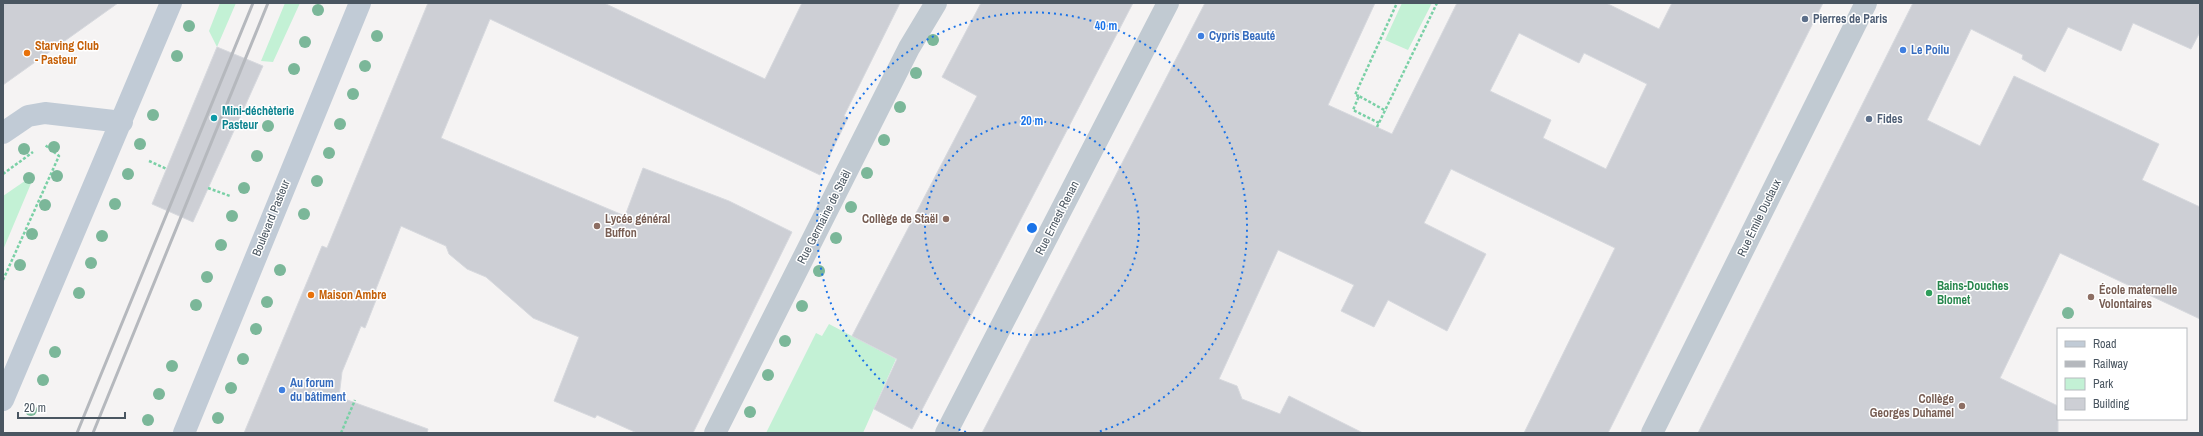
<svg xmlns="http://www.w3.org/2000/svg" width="2203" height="436" viewBox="0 0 2203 436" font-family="'Archivo Narrow',sans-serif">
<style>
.green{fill:#c3f1d5}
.building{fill:#cdcfd5;stroke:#d7d9de;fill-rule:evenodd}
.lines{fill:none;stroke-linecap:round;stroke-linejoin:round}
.path{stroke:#7ad0a6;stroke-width:2.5;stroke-dasharray:3 2;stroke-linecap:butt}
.street{stroke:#c1cad2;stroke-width:22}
.secondary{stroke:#c1cbd6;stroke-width:22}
.rail{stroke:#b5b8bd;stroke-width:3}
.tree{fill:#7bb799}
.ring{fill:none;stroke:#1a73e8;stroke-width:2;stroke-dasharray:2 4}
.service-dot{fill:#5c6f8a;stroke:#fff;stroke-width:1.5}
.shop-dot{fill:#3f7fe0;stroke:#fff;stroke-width:1.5}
.food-dot{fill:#e8710a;stroke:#fff;stroke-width:1.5}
.culture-dot{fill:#0f9aa8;stroke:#fff;stroke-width:1.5}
.education-dot{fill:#8d6e63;stroke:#fff;stroke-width:1.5}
.leisure-dot{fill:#2e9e5b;stroke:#fff;stroke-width:1.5}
.labels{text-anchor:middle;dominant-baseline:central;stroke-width:3;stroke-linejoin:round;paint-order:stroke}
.service-label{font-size:12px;font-weight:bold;fill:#4e5e75;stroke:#fff;text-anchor:start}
.shop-label{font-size:12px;font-weight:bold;fill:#366cbe;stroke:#fff;text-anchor:start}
.food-label{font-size:12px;font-weight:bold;fill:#c56008;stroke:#fff;text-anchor:start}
.culture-label{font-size:12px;font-weight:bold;fill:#0d838f;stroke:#fff;text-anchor:start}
.street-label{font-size:12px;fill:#4a5661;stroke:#fff}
.education-label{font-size:12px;font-weight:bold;fill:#785e54;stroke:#fff;text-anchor:start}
.leisure-label{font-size:12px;font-weight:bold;fill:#27864d;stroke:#fff;text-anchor:start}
.centre{fill:#1a73e8;stroke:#fff;stroke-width:2}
.ring-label{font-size:12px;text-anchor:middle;font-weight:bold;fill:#1a73e8;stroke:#fff;stroke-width:3;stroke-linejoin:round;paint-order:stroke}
</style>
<rect width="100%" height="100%" fill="#f5f3f3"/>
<path class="green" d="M 220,3 L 236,3 L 217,47 L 209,31 Z
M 285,3 L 300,3 L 273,62 L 261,61 Z
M 1402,3 L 1432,3 L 1408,50 L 1385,40 Z
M 35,174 L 3,250 L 3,196 Z
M 829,324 L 896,359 L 863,433 L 766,433 L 816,333 L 822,336 Z"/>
<path class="building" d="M 3,3 L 118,3 L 3,85 Z
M 428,3 L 604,3 L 765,79 L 802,3 L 900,3 L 844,116 L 848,118 L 820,175 L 490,19 L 441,138 L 625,216 L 643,168 L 729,201 L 792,232 L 693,433 L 637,433 L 597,415 L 595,418 L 554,401 L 579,337 L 533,318 L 486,277 L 467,269 L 449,254 L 446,246 L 401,226 L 374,294 L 378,295 L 365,328 L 361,326 L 342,372 L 339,397 L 428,429 L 427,433 L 244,433 L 322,246 L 327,248 Z
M 981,3 L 1133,3 L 912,429 L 874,409 L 897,359 L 852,336 L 977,96 L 942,77 Z
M 1205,3 L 1375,3 L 1328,105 L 1392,134 L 1457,3 L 1606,3 L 1659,29 L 1672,3 L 1823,3 L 1608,433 L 1524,433 L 1615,248 L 1451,169 L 1424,223 L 1486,254 L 1447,331 L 1388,300 L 1374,327 L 1341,311 L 1354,285 L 1278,250 L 1219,379 L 1237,386 L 1242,399 L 1280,414 L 1289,396 L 1363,433 L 982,433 ZM 1519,33 L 1579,63 L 1584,53 L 1647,84 L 1606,169 L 1543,138 L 1551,120 L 1490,91 Z
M 1913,3 L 2200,3 L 2200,32 L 2191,49 L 2133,23 L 2121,51 L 2068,27 L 2045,72 L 2022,59 L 2023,55 L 1971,29 L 1927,120 L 1980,146 L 2014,76 L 2159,144 L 2142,180 L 2200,207 L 2200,319 L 2060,253 L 2000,378 L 2058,406 L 2058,433 L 1698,433 Z
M 217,47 L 263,66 L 193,222 L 152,204 Z"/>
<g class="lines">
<path class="path" d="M 1359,96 L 1355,95 L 1397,3
M 1379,123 L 1353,110 L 1359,96 L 1386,111
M 1377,127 L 1437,3
M 149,161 L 167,169
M 3,174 L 33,152
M 208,188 L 230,196
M 3,280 L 59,156 L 45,145
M 341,433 L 355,400"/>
<path class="street" d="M 715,433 L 909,48 L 936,3
M 946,433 L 1168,3
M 1652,433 L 1866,3"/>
<path class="secondary" d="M 3,133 L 28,116 L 45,113 L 122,122
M 3,400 L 171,3
M 184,433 L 360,3"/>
<path class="rail" d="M 77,433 L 253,3
M 93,433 L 268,3"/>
</g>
<g class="tree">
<circle cx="318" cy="10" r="6"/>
<circle cx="189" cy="26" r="6"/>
<circle cx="377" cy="36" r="6"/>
<circle cx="933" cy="40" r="6"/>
<circle cx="305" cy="42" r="6"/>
<circle cx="177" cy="56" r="6"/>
<circle cx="365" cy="66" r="6"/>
<circle cx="294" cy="69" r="6"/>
<circle cx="916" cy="73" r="6"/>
<circle cx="353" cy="94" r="6"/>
<circle cx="900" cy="107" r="6"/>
<circle cx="153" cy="115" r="6"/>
<circle cx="340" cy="124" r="6"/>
<circle cx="268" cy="126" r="6"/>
<circle cx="884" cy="140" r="6"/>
<circle cx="140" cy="144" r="6"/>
<circle cx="54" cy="147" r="6"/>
<circle cx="24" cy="149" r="6"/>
<circle cx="329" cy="153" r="6"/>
<circle cx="257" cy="156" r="6"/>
<circle cx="867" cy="173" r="6"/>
<circle cx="128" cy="174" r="6"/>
<circle cx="57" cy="176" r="6"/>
<circle cx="29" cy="178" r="6"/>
<circle cx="317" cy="181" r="6"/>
<circle cx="244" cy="188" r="6"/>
<circle cx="115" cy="204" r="6"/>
<circle cx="45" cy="205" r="6"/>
<circle cx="851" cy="207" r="6"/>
<circle cx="304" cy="214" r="6"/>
<circle cx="232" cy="216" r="6"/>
<circle cx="32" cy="234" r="6"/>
<circle cx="102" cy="236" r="6"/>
<circle cx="836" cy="238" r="6"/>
<circle cx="221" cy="245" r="6"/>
<circle cx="91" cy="263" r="6"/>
<circle cx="20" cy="265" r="6"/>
<circle cx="280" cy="270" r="6"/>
<circle cx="819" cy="271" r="6"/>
<circle cx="207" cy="277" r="6"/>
<circle cx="79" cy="293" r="6"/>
<circle cx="267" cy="302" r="6"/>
<circle cx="196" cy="305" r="6"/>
<circle cx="802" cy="306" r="6"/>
<circle cx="2068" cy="313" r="6"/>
<circle cx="256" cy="329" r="6"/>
<circle cx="785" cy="341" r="6"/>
<circle cx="55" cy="352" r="6"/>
<circle cx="243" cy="359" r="6"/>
<circle cx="172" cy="366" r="6"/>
<circle cx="768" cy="375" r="6"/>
<circle cx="43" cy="380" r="6"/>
<circle cx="231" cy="388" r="6"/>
<circle cx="159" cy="394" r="6"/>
<circle cx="31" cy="410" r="6"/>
<circle cx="750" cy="412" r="6"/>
<circle cx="218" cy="418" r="6"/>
<circle cx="148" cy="420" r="6"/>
</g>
<g class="ring">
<circle cx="1032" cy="228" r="107"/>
<path d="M966 432A215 215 0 1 1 1098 432"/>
</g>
<g class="service-dot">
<circle cx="1805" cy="19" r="4"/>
<circle cx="1869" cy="119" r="4"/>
</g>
<g class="shop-dot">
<circle cx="1201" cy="36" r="4"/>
<circle cx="1903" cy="50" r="4"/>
<circle cx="282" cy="390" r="4"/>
</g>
<g class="food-dot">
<circle cx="27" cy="53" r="4"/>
<circle cx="311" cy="295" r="4"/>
</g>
<circle class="culture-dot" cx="214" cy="118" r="4"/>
<g class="education-dot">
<circle cx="946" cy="219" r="4"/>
<circle cx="597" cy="226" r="4"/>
<circle cx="2091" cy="297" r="4"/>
<circle cx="1962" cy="406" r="4"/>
</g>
<circle class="leisure-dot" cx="1929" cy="293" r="4"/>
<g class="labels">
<g class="service-label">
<text x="1813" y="19">Pierres de Paris</text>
<text x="1877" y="119">Fides</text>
</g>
<g class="shop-label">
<text x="1209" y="36">Cypris Beauté</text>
<text x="1911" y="50">Le Poilu</text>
<text x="290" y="383">Au forum<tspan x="290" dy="14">du bâtiment</tspan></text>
</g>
<g class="food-label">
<text x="35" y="46">Starving Club<tspan x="35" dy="14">- Pasteur</tspan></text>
<text x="319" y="295">Maison Ambre</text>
</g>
<g class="culture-label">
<text x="222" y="111">Mini-déchèterie<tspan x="222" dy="14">Pasteur</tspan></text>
</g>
<g class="street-label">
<text transform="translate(824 217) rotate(-63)">Rue Germaine de Staël</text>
<text transform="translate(271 218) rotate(-68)">Boulevard Pasteur</text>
<text transform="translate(1057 218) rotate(-63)">Rue Ernest Renan</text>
<text transform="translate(1759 218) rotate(-64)">Rue Émile Duclaux</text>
</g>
<g class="education-label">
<text x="605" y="219">Lycée général<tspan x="605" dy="14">Buffon</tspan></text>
<text x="938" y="219" text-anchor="end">Collège de Staël</text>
<text x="2099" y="290">École maternelle<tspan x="2099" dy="14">Volontaires</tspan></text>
<text x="1954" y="399" text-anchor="end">Collège<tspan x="1954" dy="14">Georges Duhamel</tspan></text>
</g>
<g class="leisure-label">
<text x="1937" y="286">Bains-Douches<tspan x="1937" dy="14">Blomet</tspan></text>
</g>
</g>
<circle cx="1032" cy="228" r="6" class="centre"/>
<g class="ring-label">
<text x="1106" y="30">40 m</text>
<text x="1032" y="125">20 m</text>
</g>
<rect width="2203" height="436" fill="none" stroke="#4a5661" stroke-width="8"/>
<rect x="2057" y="328" width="130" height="92" fill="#ffffff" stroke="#b7bbc0"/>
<rect x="2065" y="341" width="20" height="6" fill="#c1cbd6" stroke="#b7bbc0"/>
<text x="2093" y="348" font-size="12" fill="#4a5661">Road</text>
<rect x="2065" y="361" width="20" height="6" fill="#b5b8bd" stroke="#b7bbc0"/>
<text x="2093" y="368" font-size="12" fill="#4a5661">Railway</text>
<rect x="2065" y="378" width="20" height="12" fill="#c3f1d5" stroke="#b7bbc0"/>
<text x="2093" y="388" font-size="12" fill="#4a5661">Park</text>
<rect x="2065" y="398" width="20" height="12" fill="#cdcfd5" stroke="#b7bbc0"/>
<text x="2093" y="408" font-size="12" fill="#4a5661">Building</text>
<path d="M18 412v6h107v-6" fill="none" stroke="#4a5661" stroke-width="2"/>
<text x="24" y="412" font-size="12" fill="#4a5661" stroke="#ffffff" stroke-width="3" paint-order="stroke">20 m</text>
</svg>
